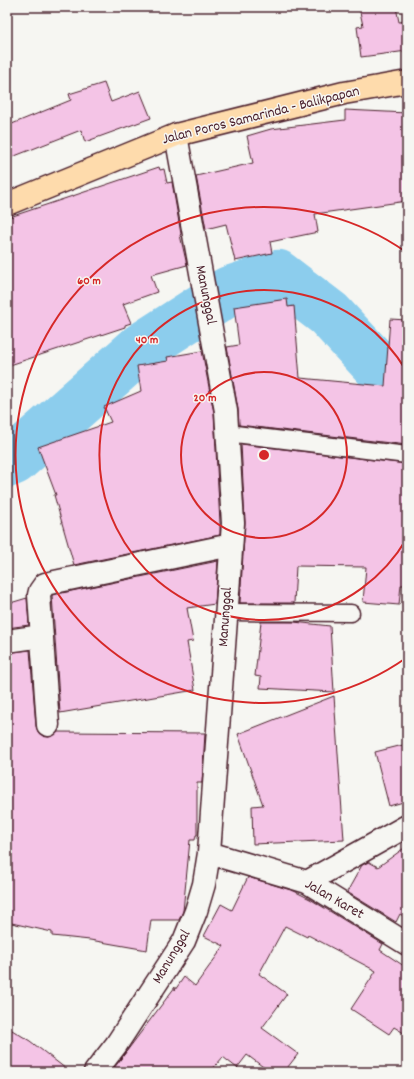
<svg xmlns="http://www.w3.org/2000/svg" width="414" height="1079" viewBox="0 0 414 1079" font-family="Dekko,sans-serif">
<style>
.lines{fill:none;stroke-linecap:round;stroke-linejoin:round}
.river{stroke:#8ccded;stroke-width:50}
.building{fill:#f4c4e6;stroke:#4a1f2b}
.service-casing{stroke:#4a1f2b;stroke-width:19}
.minor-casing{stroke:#4a1f2b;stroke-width:25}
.trunk-casing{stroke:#4a1f2b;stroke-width:25}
.service{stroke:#f6f6f2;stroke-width:16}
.minor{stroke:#f6f6f2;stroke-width:22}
.trunk{stroke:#fedbac;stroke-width:22}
.ring{fill:none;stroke:#d62828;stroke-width:2}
.labels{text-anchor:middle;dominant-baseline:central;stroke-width:3;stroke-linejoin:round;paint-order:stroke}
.street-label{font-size:15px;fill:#4a1f2b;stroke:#f6f6f2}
.centre{fill:#d62828;stroke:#f6f6f2;stroke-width:2}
.ring-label{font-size:12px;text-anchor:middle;font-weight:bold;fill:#d62828;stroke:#f6f6f2;stroke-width:3;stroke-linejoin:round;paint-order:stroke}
</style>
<rect width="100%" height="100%" fill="#f6f6f2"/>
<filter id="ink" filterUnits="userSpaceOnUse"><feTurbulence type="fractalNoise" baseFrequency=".025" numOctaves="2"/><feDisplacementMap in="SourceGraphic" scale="8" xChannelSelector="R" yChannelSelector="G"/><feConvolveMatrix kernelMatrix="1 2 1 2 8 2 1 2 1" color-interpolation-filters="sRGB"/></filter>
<g filter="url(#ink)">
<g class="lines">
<path class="river" d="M 7,463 L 14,460 L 142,347 L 229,291 L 278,275 L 329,314 L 382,371 L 407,377"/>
</g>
<path class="building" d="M 359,7 L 396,7 L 399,22 L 407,21 L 407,51 L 361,57 L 357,27 L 363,26 Z
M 104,83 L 111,102 L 140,91 L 151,118 L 85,142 L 81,130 L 7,159 L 7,126 L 71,100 L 69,94 Z
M 345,110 L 407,113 L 407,201 L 315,214 L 318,232 L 270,242 L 272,253 L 235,261 L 226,224 L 206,229 L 196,176 L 253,163 L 247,136 L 271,129 L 345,120 Z
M 159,167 L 160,170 L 164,169 L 167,183 L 172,182 L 181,234 L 180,235 L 187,265 L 151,275 L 157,292 L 123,304 L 131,323 L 125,325 L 125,327 L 7,366 L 7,218 Z
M 287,299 L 288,307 L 294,306 L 300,378 L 385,386 L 390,319 L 407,320 L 407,445 L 239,425 L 238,409 L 227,347 L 239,345 L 234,307 Z
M 202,351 L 214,413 L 220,523 L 220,535 L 74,565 L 54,495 L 56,495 L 38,447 L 111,422 L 104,407 L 141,391 L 137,366 L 168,361 L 167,357 Z
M 241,444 L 407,464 L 407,585 L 401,585 L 399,605 L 363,602 L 366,567 L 296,566 L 294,603 L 240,603 L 245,522 Z
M 218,561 L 215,604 L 187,608 L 193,641 L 187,642 L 195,690 L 60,713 L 52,595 Z
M 27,598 L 29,625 L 7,628 L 7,604 Z
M 261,622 L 294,622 L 330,626 L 334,692 L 260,688 L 261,677 L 255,676 Z
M 30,650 L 36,726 L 38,732 L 43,736 L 49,737 L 58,732 L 205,733 L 202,783 L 197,783 L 197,835 L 196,835 L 195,840 L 190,840 L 183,911 L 179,920 L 151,920 L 147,950 L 90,940 L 52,936 L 52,932 L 7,922 L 7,653 Z
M 334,696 L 344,840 L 253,844 L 252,806 L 263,805 L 238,734 Z
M 407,744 L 407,801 L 389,806 L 375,752 Z
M 407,846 L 407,918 L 400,914 L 396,922 L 347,892 L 362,865 L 369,862 L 378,867 Z
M 248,877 L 294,891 L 310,899 L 383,944 L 380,950 L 407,968 L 407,1035 L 394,1027 L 389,1034 L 351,1009 L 376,971 L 308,935 L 307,937 L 285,926 L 259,974 L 287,994 L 262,1028 L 298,1054 L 284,1072 L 270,1072 L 247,1055 L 237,1068 L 223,1057 L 210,1072 L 111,1072 L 175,987 L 175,990 L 184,977 L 195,986 L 224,946 L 204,936 L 221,904 L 232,910 Z
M 7,1027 L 30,1041 L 70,1072 L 7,1072 Z"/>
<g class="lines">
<defs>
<path id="service" d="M 227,433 L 407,455
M 227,612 L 351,613"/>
<path id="minor" d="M 7,641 L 42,636
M 48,725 L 39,595 L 40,591 L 45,584 L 231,545
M 209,853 L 307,882 L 407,944
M 307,882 L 407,826
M 95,1072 L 116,1045 L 184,941 L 196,911 L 204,884 L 209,853 L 233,523 L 226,411 L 176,135"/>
<path id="trunk" d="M 7,204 L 176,135 L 344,93 L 407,82"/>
</defs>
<use href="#service" class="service-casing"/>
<use href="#minor" class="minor-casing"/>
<use href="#trunk" class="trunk-casing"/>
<use href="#service" class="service"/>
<use href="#minor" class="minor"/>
<use href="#trunk" class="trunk"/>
</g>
</g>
<g class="ring">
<circle cx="264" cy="455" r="83"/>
<path d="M407 538A165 165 0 1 1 407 372"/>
<path d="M406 658A248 248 0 1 1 406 252"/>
</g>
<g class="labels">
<g class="street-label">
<text transform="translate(261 116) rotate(-14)">Jalan Poros Samarinda - Balikpapan</text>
<text transform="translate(205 295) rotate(79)">Manunggal</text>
<text transform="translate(226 617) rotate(-86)">Manunggal</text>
<text transform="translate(334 900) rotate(30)">Jalan Karet</text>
<text transform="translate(172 957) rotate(-59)">Manunggal</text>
</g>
</g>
<circle cx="264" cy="455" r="6" class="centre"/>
<g class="ring-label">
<text x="89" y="284">60 m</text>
<text x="147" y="343">40 m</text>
<text x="205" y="401">20 m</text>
</g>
<rect width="414" height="1079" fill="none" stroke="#f6f6f2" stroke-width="24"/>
<rect x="12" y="12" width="390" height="1055" fill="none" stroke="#4a1f2b" stroke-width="1.5" filter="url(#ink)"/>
</svg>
